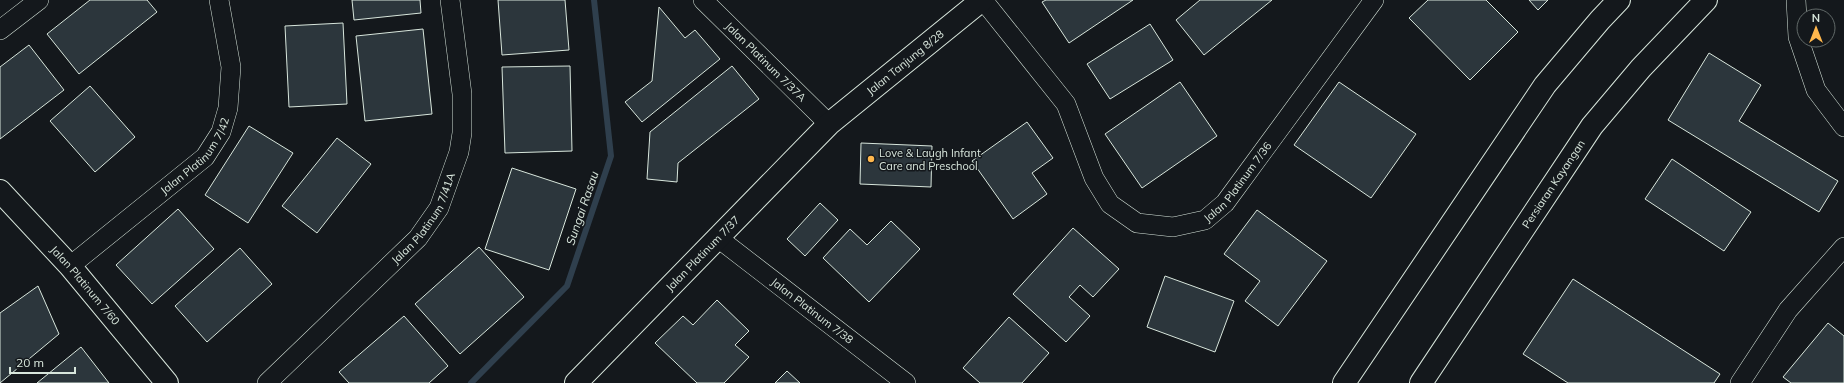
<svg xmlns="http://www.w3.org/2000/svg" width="1844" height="383" viewBox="0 0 1844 383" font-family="Mulish,sans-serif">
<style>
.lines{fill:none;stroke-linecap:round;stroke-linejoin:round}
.stream{stroke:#2f3f4d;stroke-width:6}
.building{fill:#2c363c;stroke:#d8e6dc}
.street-casing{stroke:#d8e6dc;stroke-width:20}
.secondary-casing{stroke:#d8e6dc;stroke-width:24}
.primary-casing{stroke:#d8e6dc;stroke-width:24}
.street{stroke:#14181c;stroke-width:19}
.secondary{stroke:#14181c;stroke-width:22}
.primary{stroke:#14181c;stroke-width:22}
.poi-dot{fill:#ffb74d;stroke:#14181c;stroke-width:1.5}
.labels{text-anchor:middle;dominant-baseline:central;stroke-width:3;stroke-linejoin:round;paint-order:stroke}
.street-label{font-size:11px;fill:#d8e6dc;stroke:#14181c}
.poi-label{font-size:11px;fill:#d8e6dc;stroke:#14181c;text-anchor:start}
.water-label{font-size:12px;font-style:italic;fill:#d8e6dc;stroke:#14181c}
</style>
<rect width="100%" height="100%" fill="#14181c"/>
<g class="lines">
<path class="stream" d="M 471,383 L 567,286 L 611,156 L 594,0"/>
</g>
<path class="building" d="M 90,0 L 147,0 L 157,12 L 79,74 L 47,34 Z
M 352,0 L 420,0 L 421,13 L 354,20 Z
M 498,0 L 565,0 L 569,50 L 502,55 Z
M 1046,0 L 1133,0 L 1069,43 L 1042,2 Z
M 1200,0 L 1272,0 L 1204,55 L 1176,20 Z
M 1428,0 L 1486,0 L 1518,32 L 1470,80 L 1409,18 Z
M 1529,0 L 1548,0 L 1538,10 Z
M 659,7 L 685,38 L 695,30 L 720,59 L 642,122 L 625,102 L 652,81 Z
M 343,23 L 347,104 L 289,107 L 285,26 Z
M 1150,24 L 1173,60 L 1110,99 L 1087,64 Z
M 423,29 L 432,114 L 365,121 L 356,36 Z
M 29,45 L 64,90 L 0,139 L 0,67 Z
M 1709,53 L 1761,85 L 1739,121 L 1838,181 L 1819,212 L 1668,120 Z
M 570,66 L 572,151 L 505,153 L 502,67 Z
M 732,66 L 759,99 L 678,163 L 677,182 L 647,179 L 650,132 Z
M 1180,82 L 1217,136 L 1142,188 L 1105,134 Z
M 1339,82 L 1416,134 L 1371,198 L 1294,145 Z
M 90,86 L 135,137 L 95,172 L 50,121 Z
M 1027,122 L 1053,158 L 1032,173 L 1047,194 L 1013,219 L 972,161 Z
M 249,126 L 293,153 L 248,223 L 205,195 Z
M 337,138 L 371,164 L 317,233 L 282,206 Z
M 861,143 L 932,146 L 931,187 L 860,184 Z
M 1672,159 L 1751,212 L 1724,251 L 1645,199 Z
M 512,168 L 576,189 L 549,270 L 485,249 Z
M 820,203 L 838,220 L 805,256 L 787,239 Z
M 178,209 L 214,249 L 152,304 L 116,265 Z
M 1257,210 L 1327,261 L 1278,326 L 1245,301 L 1260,281 L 1224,254 Z
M 891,221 L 920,249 L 869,302 L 823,258 L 850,229 L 867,245 Z
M 1073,228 L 1119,269 L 1093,297 L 1080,285 L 1069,297 L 1090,316 L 1066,342 L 1013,294 Z
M 479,247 L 524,297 L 460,354 L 415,304 Z
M 240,248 L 272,284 L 207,342 L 175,306 Z
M 1165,276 L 1234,301 L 1215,352 L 1147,327 Z
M 1573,279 L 1720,374 L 1714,383 L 1568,383 L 1523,354 Z
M 38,286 L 59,334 L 0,383 L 0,313 Z
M 717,300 L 749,331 L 735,345 L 749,357 L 724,383 L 697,383 L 655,343 L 683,316 L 693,325 Z
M 404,316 L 448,366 L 429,383 L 349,383 L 339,372 Z
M 1009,317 L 1049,353 L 1022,383 L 980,383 L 963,368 Z
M 1828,323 L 1844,336 L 1844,383 L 1791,383 L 1783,377 Z
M 81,347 L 109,383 L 37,383 Z
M 787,371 L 800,383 L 775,383 Z"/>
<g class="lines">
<defs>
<g id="street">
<path id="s1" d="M 703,0 L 829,124"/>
<path id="s2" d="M 983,0 L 1066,104 L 1094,178 L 1110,204 L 1137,223 L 1173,227 L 1205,220 L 1225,203 L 1374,0"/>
<path d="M 1796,0 L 1798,37 L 1816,90 L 1844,127"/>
<path d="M 0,30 L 39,0"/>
<path id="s3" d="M 718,238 L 906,383"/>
<path id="s4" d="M 70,266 L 205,157 L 221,132 L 228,108 L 231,67 L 219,0"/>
<path id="s5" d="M 267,383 L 418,238 L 439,208 L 459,152 L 462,133 L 462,94 L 450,0"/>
<path d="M 1740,383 L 1788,310 L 1844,247"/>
</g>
<g id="secondary">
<path id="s6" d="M 0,191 L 70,266 L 167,383"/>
<path id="s7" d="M 576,383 L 829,124 L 982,0"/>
</g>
<g id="primary">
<path d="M 1344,383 L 1545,85 L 1600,20 L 1619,0"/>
<path id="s8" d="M 1421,383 L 1592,126 L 1641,68 L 1706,0"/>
</g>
</defs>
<use href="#street" class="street-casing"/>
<use href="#secondary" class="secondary-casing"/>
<use href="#primary" class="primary-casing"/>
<use href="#street" class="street"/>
<use href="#secondary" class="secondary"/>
<use href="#primary" class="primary"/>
</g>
<circle class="poi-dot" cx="871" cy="159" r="4"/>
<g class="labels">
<g class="street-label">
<text stroke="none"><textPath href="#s1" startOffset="88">Jalan Platinum 7/37A</textPath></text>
<text stroke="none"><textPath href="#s7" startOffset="460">Jalan Tanjung 8/28</textPath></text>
<text stroke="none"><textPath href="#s4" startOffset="168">Jalan Platinum 7/42</textPath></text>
<text stroke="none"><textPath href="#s2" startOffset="395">Jalan Platinum 7/36</textPath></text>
<text stroke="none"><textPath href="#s8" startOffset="239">Persiaran Kayangan</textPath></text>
<text stroke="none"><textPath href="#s5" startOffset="229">Jalan Platinum 7/41A</textPath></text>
<text stroke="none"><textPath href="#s7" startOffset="181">Jalan Platinum 7/37</textPath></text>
<text stroke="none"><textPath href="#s6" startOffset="127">Jalan Platinum 7/60</textPath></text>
<text stroke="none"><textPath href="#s3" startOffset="119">Jalan Platinum 7/38</textPath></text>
</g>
<g class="poi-label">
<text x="879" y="153">Love &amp; Laugh Infant<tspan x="879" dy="13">Care and Preschool</tspan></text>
</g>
<g class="water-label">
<text transform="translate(582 208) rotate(-71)">Sungai Rasau</text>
</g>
</g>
<g transform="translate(1816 28)"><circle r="19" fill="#14181c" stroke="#626a69"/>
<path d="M0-3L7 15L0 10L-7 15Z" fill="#ffb74d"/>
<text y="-6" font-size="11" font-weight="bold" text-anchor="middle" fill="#d8e6dc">N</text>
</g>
<path d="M10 367v6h65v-6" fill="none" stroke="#d8e6dc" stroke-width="2"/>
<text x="16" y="367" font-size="12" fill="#d8e6dc" stroke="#14181c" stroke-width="3" paint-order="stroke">20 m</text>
</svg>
